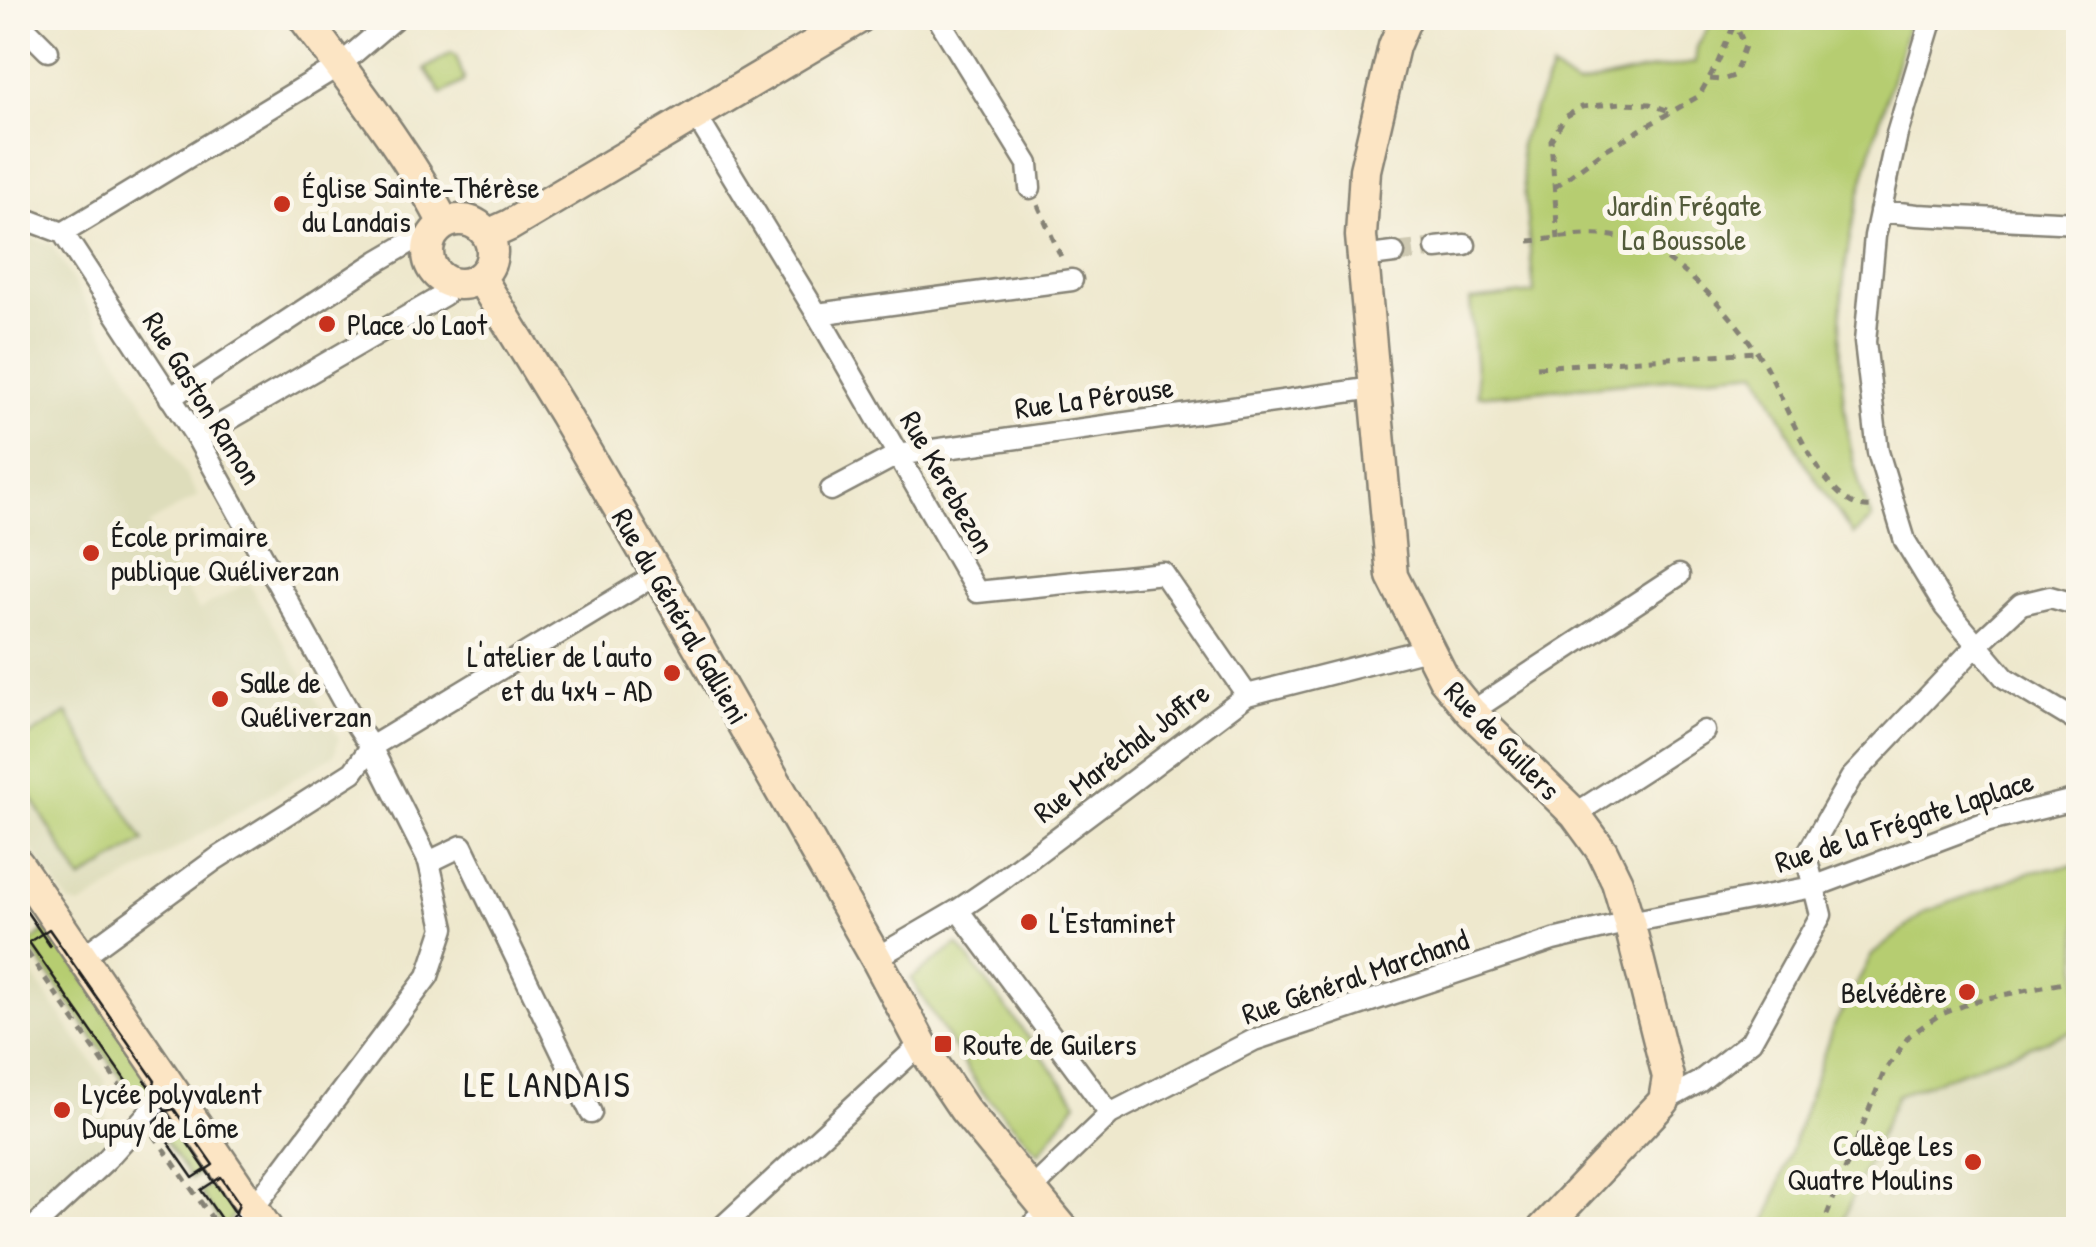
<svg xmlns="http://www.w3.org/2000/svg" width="2096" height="1247" viewBox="0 0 2096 1247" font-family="'Patrick Hand',sans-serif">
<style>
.built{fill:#deddbb}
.green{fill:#b6cd71;stroke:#697446;stroke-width:2.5}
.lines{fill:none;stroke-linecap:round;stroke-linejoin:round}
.street-tunnel{stroke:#cec9b2;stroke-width:20;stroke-dasharray:20 10;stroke-linecap:butt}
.street-casing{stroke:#858274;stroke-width:25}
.secondary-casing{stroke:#858274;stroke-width:35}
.path{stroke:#858274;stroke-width:5;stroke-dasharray:8 8;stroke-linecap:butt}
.street{stroke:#fff;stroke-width:20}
.secondary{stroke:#fce5c4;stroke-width:30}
.tram{stroke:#1c1c1c;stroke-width:2.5}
.poi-dot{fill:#c8321e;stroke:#fbf7ec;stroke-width:4}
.labels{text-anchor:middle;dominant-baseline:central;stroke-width:10;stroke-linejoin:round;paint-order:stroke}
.poi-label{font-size:30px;fill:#1c1c1c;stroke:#fbf7ec;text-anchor:start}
.park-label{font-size:30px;fill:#525a3a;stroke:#fbf7ec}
.street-label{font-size:30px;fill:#1c1c1c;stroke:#fbf7ec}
.quarter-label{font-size:35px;letter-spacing:2.5px;fill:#1c1c1c;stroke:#fbf7ec}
</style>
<rect width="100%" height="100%" fill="#fbf7ec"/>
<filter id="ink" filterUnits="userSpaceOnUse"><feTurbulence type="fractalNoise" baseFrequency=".01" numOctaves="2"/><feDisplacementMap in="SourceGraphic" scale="20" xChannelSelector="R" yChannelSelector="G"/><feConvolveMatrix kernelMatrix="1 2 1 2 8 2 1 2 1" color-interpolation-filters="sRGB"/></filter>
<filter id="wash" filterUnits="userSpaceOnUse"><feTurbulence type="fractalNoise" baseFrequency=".0048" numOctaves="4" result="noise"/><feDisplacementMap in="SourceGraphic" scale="40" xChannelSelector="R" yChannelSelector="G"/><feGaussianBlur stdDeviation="2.25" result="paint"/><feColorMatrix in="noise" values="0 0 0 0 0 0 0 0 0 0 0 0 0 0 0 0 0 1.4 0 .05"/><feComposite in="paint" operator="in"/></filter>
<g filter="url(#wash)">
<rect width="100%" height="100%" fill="#eee8cd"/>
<path class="built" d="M 18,233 L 52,245 L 198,496 L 148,525 L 199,610 L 248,582 L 339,738 L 334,755 L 80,906 L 69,903 L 18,829 Z
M 18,954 L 105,1080 L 108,1140 L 18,1218 Z
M 2078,1029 L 2078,1229 L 1839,1230 L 1896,1095 Z"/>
<path class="green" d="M 1714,18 L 1910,18 C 1892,81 1871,145 1856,209 C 1833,305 1834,427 1872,519 L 1853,535 L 1806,465 L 1758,371 L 1478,396 L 1470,300 L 1534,293 L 1520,144 L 1552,69 L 1576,86 L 1641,71 L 1695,63 L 1697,47 Z
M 451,53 L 456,56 L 464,78 L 463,82 L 442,94 L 425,69 Z
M 67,713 L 144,841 L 81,880 L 18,775 L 18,743 Z
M 2078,865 L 2078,1029 L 1897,1095 L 1839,1229 L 1764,1229 L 1832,1029 L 1872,955 L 1925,912 L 2030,872 Z
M 52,926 L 154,1087 L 151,1095 L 141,1106 L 28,944 Z
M 958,944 L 1077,1102 L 1039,1153 L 979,1088 L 911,979 Z
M 171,1109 L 216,1162 L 191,1179 L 154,1125 L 166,1111 Z
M 221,1177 L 238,1209 L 226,1226 L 222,1226 L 200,1192 Z"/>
</g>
<g filter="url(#ink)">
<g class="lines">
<path class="street-tunnel" d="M 1394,253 L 1436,248"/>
<defs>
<path id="street" d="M 938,18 L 1028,164 L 1030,188
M 1932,18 L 1897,134 L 1875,236 L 1865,342 L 1878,452 L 1905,541 L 1945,607 L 2005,678 L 2078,722
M 18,21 L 48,51
M 695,114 L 817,314 L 977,592 L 1163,573 L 1247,695
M 1880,211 L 1917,215 L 2078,223
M 18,216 L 63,233 L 197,438 L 355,723 L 371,747 L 429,862 L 444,928 L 428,976 L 237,1230
M 63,233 L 340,65 L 395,18
M 1436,248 L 1465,245
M 1362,257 L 1394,253
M 817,314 L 1072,280
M 170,398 L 378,261 L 414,240 L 429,242
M 197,438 L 444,295 L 452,283
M 831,490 L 897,455 L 1374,388
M 1471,712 L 1679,575
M 1575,814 L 1704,731
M 429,862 L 462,846 L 591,1113
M 958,910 L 1110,1114
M 82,957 L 216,859 L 353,772 L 371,747 L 657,574
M 876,958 L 958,910 L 996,884 L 1247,695 L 1427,649
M 1664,1101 L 1699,1082 L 1751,1041 L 1821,915 L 1806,856 L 1851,778 L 1977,645 L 2021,604 L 2050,597 L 2078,605
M 1031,1190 L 1110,1114 L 1254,1040 L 1553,940 L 1629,922 L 1813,887 L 1989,821 L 2078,799
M 31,1230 L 107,1159 L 170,1089
M 719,1230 L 922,1043
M 1027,1230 L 1048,1211"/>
<path id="secondary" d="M 304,18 C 353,84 406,150 444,223
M 1406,18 L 1394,46 L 1365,170 L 1361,236 L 1392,576 L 1444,679 L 1471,712 L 1575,814 L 1602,851 L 1617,882 L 1629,922 L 1668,1077 L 1664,1101 L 1542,1230
M428 252a32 32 0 1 1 64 0a32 32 0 1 1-64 0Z
M 488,235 L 510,225 L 859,18
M 480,277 L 564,414 L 657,574 L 876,958 L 927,1054 L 964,1109 L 1064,1230
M 18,864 L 268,1230"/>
</defs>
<use href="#street" class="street-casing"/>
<use href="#secondary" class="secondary-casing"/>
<path class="path" d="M 1710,79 L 1722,80 L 1734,76 L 1745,46 L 1735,23
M 1555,187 L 1605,150 L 1699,96 L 1718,62 L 1737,18
M 1038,205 L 1062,259
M 1558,239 L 1551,140 L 1565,117 L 1582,107 L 1621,103 L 1650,104 L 1672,112
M 1529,241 C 1558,239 1592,230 1621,238 C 1677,253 1732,312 1762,360 C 1784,395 1822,512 1871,507
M 1537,367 L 1756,352
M 18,939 L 130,1101
M 154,1135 L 216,1224
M 1821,1230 L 1884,1072 L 1909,1036 L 1939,1015 L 1978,1000 L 2078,980"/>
<use href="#street" class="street"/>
<use href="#secondary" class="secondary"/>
<path class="tram" d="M 18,899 L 50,946
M 49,929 L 155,1081 L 152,1093 L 142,1104 L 29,942 Z
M 145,1081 L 247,1230
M 174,1109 L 213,1165 L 193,1178 L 154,1122 L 166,1111 Z
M 221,1177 L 239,1203 L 236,1212 L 226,1226 L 201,1190 Z"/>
</g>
</g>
<g class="poi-dot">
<circle cx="282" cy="204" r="10"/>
<circle cx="327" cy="324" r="10"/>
<circle cx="91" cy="553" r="10"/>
<circle cx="672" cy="673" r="10"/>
<circle cx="220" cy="699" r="10"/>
<circle cx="1029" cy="922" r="10"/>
<circle cx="1967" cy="992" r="10"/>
<rect x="933" y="1034" width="20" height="20" rx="5"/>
<circle cx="62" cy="1110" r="10"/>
<circle cx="1973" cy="1162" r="10"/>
</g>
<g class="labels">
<g class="poi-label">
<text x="302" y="187">Église Sainte-Thérèse<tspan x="302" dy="34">du Landais</tspan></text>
<text x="347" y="324">Place Jo Laot</text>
<text x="111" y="536">École primaire<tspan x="111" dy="34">publique Quéliverzan</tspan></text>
<text x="652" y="656" text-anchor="end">L'atelier de l'auto<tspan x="652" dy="34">et du 4x4 - AD</tspan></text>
<text x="240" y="682">Salle de<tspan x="240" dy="34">Quéliverzan</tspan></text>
<text x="1049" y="922">L'Estaminet</text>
<text x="1947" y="992" text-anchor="end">Belvédère</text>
<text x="963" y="1044">Route de Guilers</text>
<text x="82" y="1093">Lycée polyvalent<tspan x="82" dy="34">Dupuy de Lôme</tspan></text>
<text x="1953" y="1145" text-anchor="end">Collège Les<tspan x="1953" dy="34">Quatre Moulins</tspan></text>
</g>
<g class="park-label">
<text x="1684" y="205">Jardin Frégate<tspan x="1684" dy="34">La Boussole</tspan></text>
</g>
<g class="street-label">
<text transform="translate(1094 397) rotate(-8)">Rue La Pérouse</text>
<text transform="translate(203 398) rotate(58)">Rue Gaston Ramon</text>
<text transform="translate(948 482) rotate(60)">Rue Kerebezon</text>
<text transform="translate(681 616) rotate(60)">Rue du Général Gallieni</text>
<text transform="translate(1503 740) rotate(46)">Rue de Guilers</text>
<text transform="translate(1121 752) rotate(-37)">Rue Maréchal Joffre</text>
<text transform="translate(1904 821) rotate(-18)">Rue de la Frégate Laplace</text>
<text transform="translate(1355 976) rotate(-19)">Rue Général Marchand</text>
</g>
<g class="quarter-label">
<text x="548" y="1084">LE LANDAIS</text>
</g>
</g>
<rect width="2096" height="1247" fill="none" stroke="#fbf7ec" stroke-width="60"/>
</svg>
